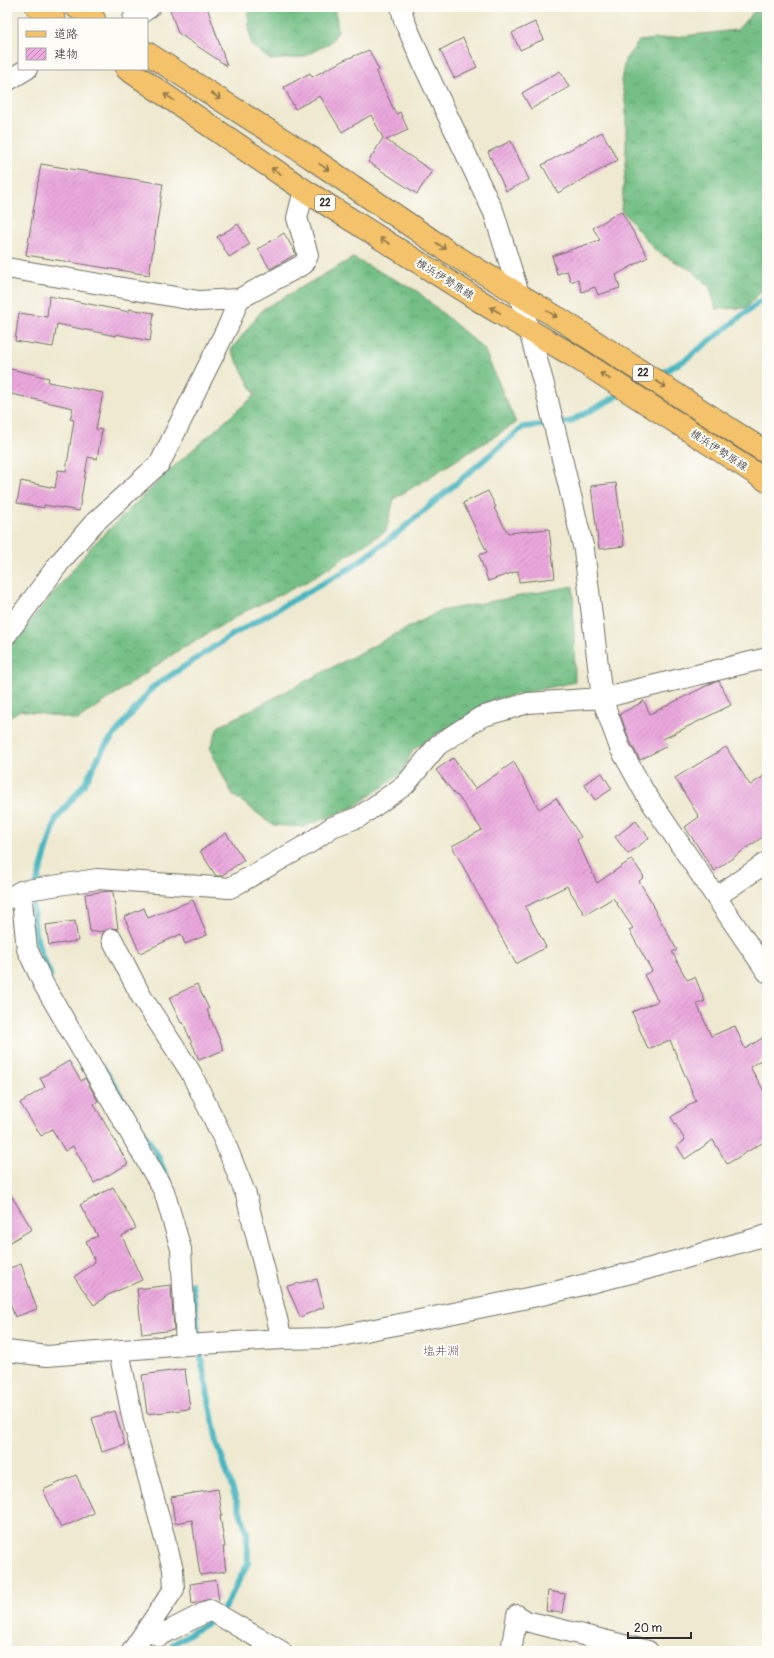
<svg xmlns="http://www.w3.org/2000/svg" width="774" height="1658" viewBox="0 0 774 1658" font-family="Pangolin,'Klee One',sans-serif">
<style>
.forest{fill:url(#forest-crowns);stroke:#507558}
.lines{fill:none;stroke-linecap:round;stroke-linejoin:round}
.stream{stroke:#47b5c0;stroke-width:6}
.building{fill:url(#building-hatch)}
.minor-casing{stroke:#6f6e65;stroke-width:22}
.major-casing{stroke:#6f6e65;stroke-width:24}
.minor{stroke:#fff;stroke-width:20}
.major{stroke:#f3c26a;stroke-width:22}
.oneway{stroke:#8f764a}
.labels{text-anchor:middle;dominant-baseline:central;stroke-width:4;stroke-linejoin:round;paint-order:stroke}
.shield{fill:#fdfcf7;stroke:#6a6a68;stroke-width:1}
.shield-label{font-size:10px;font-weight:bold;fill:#2b2b2b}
.street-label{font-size:11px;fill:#2b2b2b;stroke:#fdfcf7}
.neighbourhood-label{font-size:12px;fill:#6e576a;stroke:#fdfcf7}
</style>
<defs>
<pattern id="forest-crowns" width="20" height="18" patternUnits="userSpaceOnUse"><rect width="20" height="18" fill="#74bf86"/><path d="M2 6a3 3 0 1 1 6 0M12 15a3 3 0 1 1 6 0" fill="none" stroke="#5f9b6e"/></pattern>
<pattern id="building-hatch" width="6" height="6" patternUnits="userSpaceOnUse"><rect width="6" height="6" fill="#eba9de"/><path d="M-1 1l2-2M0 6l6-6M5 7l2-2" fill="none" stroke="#bf8ab4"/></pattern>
</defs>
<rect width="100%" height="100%" fill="#fdfcf7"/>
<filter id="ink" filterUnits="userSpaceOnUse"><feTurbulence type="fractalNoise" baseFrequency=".025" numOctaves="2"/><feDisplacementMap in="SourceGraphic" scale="8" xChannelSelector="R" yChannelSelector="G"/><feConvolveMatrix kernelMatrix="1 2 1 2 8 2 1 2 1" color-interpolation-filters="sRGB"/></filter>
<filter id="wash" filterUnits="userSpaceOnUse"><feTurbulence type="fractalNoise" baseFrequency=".012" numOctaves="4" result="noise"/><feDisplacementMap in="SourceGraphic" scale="16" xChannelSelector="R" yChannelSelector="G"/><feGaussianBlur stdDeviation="0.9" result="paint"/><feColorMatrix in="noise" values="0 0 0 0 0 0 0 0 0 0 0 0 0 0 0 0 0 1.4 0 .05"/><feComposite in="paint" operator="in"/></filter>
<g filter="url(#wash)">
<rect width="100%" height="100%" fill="#eee9d0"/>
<path class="forest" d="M 247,7 L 335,7 L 338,32 L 330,43 L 303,57 L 271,60 L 251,45 Z
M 758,7 L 767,7 L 767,285 L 746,308 L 716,309 L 710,288 L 693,271 L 657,252 L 621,210 L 626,161 L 626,107 L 621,81 L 625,60 L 639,41 L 737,30 Z
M 353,258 L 417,291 L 484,349 L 516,423 L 394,499 L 386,531 L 308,581 L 246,611 L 176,652 L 78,720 L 20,710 L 7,719 L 7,650 L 91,547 L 171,469 L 255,395 L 231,350 L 263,309 Z
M 573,586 L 575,682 L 491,700 L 413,750 L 402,773 L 354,807 L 303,827 L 273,825 L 232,794 L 210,749 L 218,727 L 440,611 Z"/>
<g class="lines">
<path class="stream" d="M 656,376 L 685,360 L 767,296
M 51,976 L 41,954 L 35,932 L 32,899 L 56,819 L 85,783 L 103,749 L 153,687 L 232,635 L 352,567 L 395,535 L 523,427 L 569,422 L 623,393
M 103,1067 L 157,1154 L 168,1180
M 172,1651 L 173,1644 L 206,1624 L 225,1607 L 248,1563 L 247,1532 L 217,1443 L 201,1358 L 192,1284"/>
</g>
<g id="blocks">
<path class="building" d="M 169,7 L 207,7 L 227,66 L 178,33 Z
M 535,22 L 544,39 L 520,50 L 512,33 Z
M 463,38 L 477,67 L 454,78 L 440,50 Z
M 369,50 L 379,70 L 376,72 L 396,114 L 400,112 L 408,130 L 386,140 L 432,171 L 417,194 L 368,162 L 383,138 L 371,115 L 342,132 L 320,96 L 295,109 L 284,87 L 310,73 L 312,77 L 344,60 Z
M 560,71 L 569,87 L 531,109 L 522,93 Z
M 602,132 L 618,160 L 558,193 L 542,165 Z
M 511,141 L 529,180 L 506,191 L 488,152 Z
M 41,164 L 163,184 L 149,275 L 26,255 Z
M 621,211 L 648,257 L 616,275 L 620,288 L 598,295 L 595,287 L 582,292 L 578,279 L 571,282 L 567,271 L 557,274 L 552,256 L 600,240 L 593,228 Z
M 238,224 L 250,244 L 229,257 L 217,237 Z
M 284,233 L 296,254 L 270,269 L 258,249 Z
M 49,296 L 129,312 L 129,309 L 154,313 L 150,341 L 116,334 L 116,336 L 57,324 L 53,347 L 15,341 L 19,313 L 47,317 Z
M 7,368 L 49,378 L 48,382 L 103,393 L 96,429 L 102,430 L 97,459 L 88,457 L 79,511 L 44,505 L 44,508 L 17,503 L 21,481 L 55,488 L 58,470 L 66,471 L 74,420 L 70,419 L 73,408 L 7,393 Z
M 616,483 L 624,546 L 599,549 L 591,486 Z
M 488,491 L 496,507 L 494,508 L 508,533 L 549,529 L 555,578 L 519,582 L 518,571 L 488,581 L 479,555 L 487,552 L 463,503 Z
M 719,681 L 731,705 L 663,739 L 667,746 L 640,760 L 629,739 L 620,714 L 644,701 L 650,714 L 712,683 Z
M 726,747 L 750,785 L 767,774 L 767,834 L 714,871 L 685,827 L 699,817 L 675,778 Z
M 453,758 L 475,789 L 514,762 L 539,809 L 556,798 L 581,837 L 577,840 L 597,883 L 632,859 L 644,877 L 639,881 L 654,906 L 653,907 L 677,950 L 672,952 L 687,980 L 695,977 L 705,1001 L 697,1004 L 711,1036 L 735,1026 L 745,1049 L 767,1035 L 767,1056 L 750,1067 L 767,1096 L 767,1140 L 727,1164 L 713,1140 L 685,1159 L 677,1146 L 685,1140 L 671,1117 L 696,1101 L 670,1040 L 648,1049 L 632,1012 L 658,1001 L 644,975 L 652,971 L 629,930 L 633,928 L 613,898 L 585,915 L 567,886 L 525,907 L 546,947 L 516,964 L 452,846 L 482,830 L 457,795 L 456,796 L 436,770 Z
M 602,773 L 612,789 L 595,800 L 584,784 Z
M 636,821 L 649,838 L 628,854 L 615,837 Z
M 226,833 L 244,860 L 221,876 L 216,876 L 200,851 Z
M 109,891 L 113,892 L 118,929 L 112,928 L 105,931 L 90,932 L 85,894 Z
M 193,900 L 207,935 L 185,944 L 181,934 L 140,953 L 124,917 L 144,908 L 148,918 Z
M 75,921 L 78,941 L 49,945 L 46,925 Z
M 197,984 L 209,1009 L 207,1010 L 224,1050 L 199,1060 L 183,1022 L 181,1023 L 169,998 Z
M 69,1061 L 81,1081 L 85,1078 L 98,1101 L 94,1104 L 128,1164 L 94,1183 L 73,1146 L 65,1151 L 52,1129 L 41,1136 L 20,1103 L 45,1087 L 40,1078 Z
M 113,1187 L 136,1228 L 122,1236 L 142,1280 L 108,1295 L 94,1305 L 74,1277 L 95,1262 L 86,1241 L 98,1236 L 80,1205 Z
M 7,1189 L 32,1229 L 7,1244 Z
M 21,1264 L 37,1309 L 15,1317 L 7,1294 L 7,1269 Z
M 317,1279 L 324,1307 L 300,1317 L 287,1286 Z
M 171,1285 L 174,1330 L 142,1334 L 137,1289 Z
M 185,1369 L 190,1409 L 147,1414 L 142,1375 Z
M 115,1411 L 125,1445 L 102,1452 L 92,1418 Z
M 76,1475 L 94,1513 L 61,1528 L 43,1490 Z
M 218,1489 L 222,1515 L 220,1516 L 225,1547 L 223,1547 L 226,1571 L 200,1575 L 192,1520 L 175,1523 L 171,1497 Z
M 216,1580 L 219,1601 L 210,1599 L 192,1604 L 190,1584 Z
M 548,1591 L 565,1594 L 562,1613 L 546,1611 Z"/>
</g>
</g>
<g filter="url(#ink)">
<use href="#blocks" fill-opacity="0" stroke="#6f6e65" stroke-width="1"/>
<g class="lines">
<defs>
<path id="minor" d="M 401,7 L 404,20 L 424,66 L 494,213 L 519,294 L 547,396 L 584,550 L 602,698 L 620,748 L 645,793 L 767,972
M 133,19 L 150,7
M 7,81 L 27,69
M 7,268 L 199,301 L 239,299 L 304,264 L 308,255 L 297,218 L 304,190
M 7,634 L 60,562 L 94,523 L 160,463 L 229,324 L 239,299
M 21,891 L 27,949 L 44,985 L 164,1191 L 181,1249 L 186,1345
M 716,897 L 767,862
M 7,899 L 21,891 L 97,879 L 230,888 L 308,844 L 332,827 L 359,817 L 405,785 L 438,745 L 481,717 L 528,703 L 602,698 L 767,658
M 112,939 L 141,996 L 190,1071 L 224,1140 L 246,1195 L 282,1339
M 7,1351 L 47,1356 L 186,1345 L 282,1339 L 331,1338 L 542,1295 L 647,1269 L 767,1235
M 119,1351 L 133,1421 L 173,1569 L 174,1589 L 132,1651
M 148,1627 L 159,1636 L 210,1610 L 281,1651
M 511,1651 L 517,1615 L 526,1621 L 648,1651"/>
<path id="major" d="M 37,7 L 54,19
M 76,7 L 94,19
M 147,53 L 310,157 L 452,254 L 563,321 L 767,453
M 127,69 L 304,190 L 491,308 L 572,355 L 767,481"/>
</defs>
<use href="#minor" class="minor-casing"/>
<use href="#major" class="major-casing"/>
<use href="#minor" class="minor"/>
<use href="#major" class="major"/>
</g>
<defs><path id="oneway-shaft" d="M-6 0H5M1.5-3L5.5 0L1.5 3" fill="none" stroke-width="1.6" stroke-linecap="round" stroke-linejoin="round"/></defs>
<g class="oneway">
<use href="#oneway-shaft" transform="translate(216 96) rotate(33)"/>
<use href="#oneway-shaft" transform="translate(169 97) rotate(-146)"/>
<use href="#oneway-shaft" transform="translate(324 167) rotate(34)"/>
<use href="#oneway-shaft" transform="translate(276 171) rotate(-146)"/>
<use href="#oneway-shaft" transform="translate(385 241) rotate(-148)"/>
<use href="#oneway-shaft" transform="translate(441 246) rotate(34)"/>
<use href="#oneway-shaft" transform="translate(495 310) rotate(-150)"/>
<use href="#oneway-shaft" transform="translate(552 314) rotate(31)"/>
<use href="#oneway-shaft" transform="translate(605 376) rotate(-147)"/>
<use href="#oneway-shaft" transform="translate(661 384) rotate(33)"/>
</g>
</g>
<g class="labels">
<g class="shield">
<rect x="315" y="195" width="20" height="16" rx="3"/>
<rect x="633" y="365" width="20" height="16" rx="3"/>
</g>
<g class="shield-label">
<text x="325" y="203">22</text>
<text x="643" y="373">22</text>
</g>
<g class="street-label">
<text transform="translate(445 279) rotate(32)">横浜伊勢原線</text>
<text transform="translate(719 450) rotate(33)">横浜伊勢原線</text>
</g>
<g class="neighbourhood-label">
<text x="441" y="1351">塩井淵</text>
</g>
</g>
<rect width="774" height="1658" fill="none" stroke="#fdfcf7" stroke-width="24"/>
<rect x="18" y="18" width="130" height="52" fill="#fdfcf7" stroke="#a9a8a5"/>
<rect x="26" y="31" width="20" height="6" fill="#f3c26a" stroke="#a9a8a5"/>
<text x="54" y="38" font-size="12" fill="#2b2b2b">道路</text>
<rect x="26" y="48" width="20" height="12" fill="url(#building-hatch)" stroke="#a9a8a5"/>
<text x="54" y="58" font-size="12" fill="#2b2b2b">建物</text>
<path d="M628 1632v6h63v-6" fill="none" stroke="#2b2b2b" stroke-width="2"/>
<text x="634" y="1632" font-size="12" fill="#2b2b2b" stroke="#fdfcf7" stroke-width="3" paint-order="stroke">20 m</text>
</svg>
